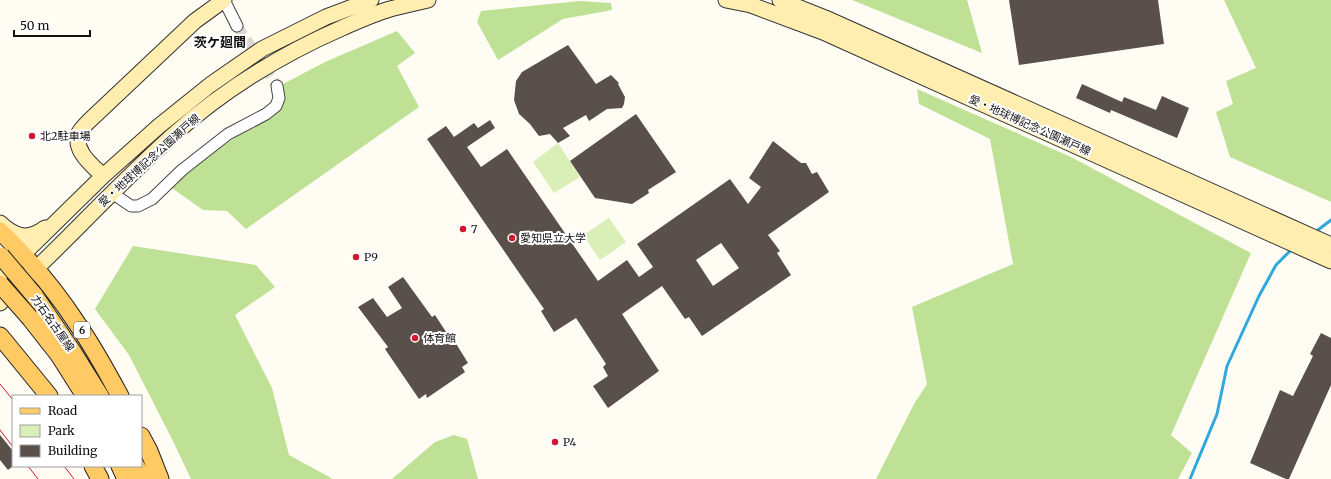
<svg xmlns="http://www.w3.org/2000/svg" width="1331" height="479" viewBox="0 0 1331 479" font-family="Merriweather,'Noto Sans JP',serif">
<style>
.green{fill:#daefb8}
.forest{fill:#bfe195}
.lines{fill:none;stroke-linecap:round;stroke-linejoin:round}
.stream{stroke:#31a8dc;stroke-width:3}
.building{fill:#5a504b;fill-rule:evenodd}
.street-tunnel{stroke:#dbd9d2;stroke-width:11;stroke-dasharray:11 5.5;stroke-linecap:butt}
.street-casing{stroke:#434343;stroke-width:13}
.secondary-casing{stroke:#323232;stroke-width:17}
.primary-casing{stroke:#212121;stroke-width:19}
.street{stroke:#fff;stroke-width:11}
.secondary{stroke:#ffeeaf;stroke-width:15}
.primary{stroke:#ffca64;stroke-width:17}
.tram{stroke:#d11832;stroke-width:1}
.primary-bridge-casing{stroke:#212121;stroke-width:19;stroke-linecap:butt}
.primary-bridge{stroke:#ffca64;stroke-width:17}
.poi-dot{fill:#d11832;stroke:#fff;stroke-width:1.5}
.labels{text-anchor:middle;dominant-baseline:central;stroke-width:4;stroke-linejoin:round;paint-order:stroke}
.shield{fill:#fff;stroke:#585858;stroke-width:1}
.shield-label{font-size:10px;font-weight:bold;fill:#101010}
.street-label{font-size:11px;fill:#101010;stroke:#fff}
.poi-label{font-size:11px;fill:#101010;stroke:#fff;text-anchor:start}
.quarter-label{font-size:13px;font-weight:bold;fill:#101010;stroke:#fff}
</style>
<rect width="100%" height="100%" fill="#fffcf4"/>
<path class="green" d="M 558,143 L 580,177 L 554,193 L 533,162 Z
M 609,218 L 626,242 L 600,260 L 583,235 Z"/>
<path class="forest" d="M 852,0 L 967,0 L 982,53 Z
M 1224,0 L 1331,0 L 1331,202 L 1230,157 L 1216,112 L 1233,104 L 1226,81 L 1256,68 Z
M 580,1 L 611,3 L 612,10 L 563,19 L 498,60 L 477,22 L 481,11 Z
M 397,31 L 415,53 L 397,66 L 419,107 L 246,229 L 227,211 L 203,210 L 169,186 L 187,169 L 275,112 L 281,85 L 325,62 Z
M 917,89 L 1071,157 L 1251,253 L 1171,435 L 1192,453 L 1178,479 L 876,479 L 914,404 L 927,384 L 912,307 L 1013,264 L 990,139 L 919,104 Z
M 133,246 L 256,265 L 275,287 L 235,315 L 272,388 L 289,455 L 333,479 L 191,479 L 173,441 L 129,355 L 95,309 Z
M 454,435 L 467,439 L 478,479 L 392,479 L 435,442 Z"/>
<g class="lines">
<path class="stream" d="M 1314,233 L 1331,220
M 1190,479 L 1217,414 L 1227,366 L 1259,296 L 1276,265 L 1292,249"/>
</g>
<path class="building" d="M 1009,0 L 1158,0 L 1164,44 L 1019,65 Z
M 568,45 L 596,84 L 611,75 L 619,83 L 618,84 L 625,97 L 624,104 L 622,108 L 607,109 L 589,121 L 586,115 L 563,128 L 570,136 L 558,143 L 550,134 L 539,136 L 530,124 L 519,114 L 514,100 L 516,81 L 522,72 Z
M 1082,84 L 1122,102 L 1124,97 L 1156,110 L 1162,96 L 1189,108 L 1177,138 L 1111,110 L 1110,113 L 1076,98 Z
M 636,114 L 676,172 L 648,190 L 649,193 L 632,204 L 595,198 L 570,161 Z
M 490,120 L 495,128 L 467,147 L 481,167 L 507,149 L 598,281 L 627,260 L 639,277 L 653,267 L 637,244 L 730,179 L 748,204 L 761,187 L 749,178 L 773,141 L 801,163 L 806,163 L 812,174 L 817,172 L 829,192 L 768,235 L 780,251 L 777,253 L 791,275 L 702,336 L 689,317 L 685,319 L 662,286 L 622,314 L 659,371 L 608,408 L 593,386 L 608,376 L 603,367 L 606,364 L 576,318 L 554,332 L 541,311 L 544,309 L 427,139 L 446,126 L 454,137 L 474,123 L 478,128 ZM 721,243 L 739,268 L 713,286 L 696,260 Z
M 403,277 L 432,317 L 435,315 L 450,338 L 452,337 L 468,363 L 462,367 L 465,372 L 427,398 L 426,394 L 419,399 L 385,349 L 388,347 L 358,307 L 373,298 L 387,317 L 402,308 L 388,287 Z
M 1321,333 L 1331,338 L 1331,385 L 1289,479 L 1286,479 L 1250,463 L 1280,390 L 1293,396 L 1313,356 L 1310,354 Z
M 0,435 L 13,451 L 13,466 L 8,470 L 0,460 Z"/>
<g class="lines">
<path class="street-tunnel" d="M 237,26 L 277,86"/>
<defs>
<path id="street" d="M 224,0 L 237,26
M 112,193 L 131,206 L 138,206 L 152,199 L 182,170 L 228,134 L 266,114 L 276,106 L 279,98 L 277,86"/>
<path id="secondary" d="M 726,0 L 751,5 L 823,32 L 1331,261
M 780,0 L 830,20 L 1331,245
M 103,176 C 92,165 73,151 79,133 C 81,129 86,124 89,121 L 195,21 L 224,0
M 0,223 C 15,237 28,241 45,228
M 0,277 L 103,176 L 159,126 L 210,85 L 262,49 L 326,17 L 371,0
M 0,303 C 59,249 112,190 172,136 C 222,91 280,55 342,28 C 358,21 373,14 390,9 C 402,6 415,3 428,0"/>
<path id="primary" d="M 0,231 C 29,259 56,291 78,325 C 94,348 107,372 120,396
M 34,295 L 72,351 L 100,396
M 30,318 L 59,355 L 85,396
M 0,336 L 49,396
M 141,436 L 149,451 L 160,479
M 93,466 L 100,479
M 120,466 L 126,479
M 136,466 L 143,479"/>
</defs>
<use href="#street" class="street-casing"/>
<use href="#secondary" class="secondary-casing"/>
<use href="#primary" class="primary-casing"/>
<use href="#street" class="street"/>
<use href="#secondary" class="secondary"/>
<use href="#primary" class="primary"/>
<path class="tram" d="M 0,384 L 13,400
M 0,430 L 13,447
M 28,466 L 38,479
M 64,466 L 74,479"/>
<defs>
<path id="primary-bridge" d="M 1,256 L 34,295
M 0,284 L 30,318"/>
</defs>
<use href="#primary-bridge" class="primary-bridge-casing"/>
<use href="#primary-bridge" class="primary-bridge"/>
</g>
<g class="poi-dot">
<circle cx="32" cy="136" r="4"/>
<circle cx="463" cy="229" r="4"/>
<circle cx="512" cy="238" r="4"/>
<circle cx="356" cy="257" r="4"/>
<circle cx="415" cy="338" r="4"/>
<circle cx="555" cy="442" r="4"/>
</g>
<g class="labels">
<rect class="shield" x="74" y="322" width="16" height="16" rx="3"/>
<g class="shield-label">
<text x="82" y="330">6</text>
</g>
<g class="street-label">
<text transform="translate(1030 125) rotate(24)">愛・地球博記念公園瀬戸線</text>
<text transform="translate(149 160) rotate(-42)">愛・地球博記念公園瀬戸線</text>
<text transform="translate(53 323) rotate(55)">力石名古屋線</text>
</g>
<g class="poi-label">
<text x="40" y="136">北2駐車場</text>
<text x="471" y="229">7</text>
<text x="520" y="238">愛知県立大学</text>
<text x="364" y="257">P9</text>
<text x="423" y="338">体育館</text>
<text x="563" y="442">P4</text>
</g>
<g class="quarter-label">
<text x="220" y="42">茨ケ廻間</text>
</g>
</g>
<rect x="12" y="395" width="130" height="72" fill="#ffffff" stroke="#9f9f9f"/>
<rect x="20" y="408" width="20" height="6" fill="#ffca64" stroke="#9f9f9f"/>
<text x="48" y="415" font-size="12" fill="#101010">Road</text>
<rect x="20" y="425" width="20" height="12" fill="#daefb8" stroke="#9f9f9f"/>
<text x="48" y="435" font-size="12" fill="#101010">Park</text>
<rect x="20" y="445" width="20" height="12" fill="#5a504b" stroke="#9f9f9f"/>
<text x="48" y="455" font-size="12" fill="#101010">Building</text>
<path d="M14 30v6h76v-6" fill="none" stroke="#101010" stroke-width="2"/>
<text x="20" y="30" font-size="12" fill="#101010" stroke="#ffffff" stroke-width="3" paint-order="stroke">50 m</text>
</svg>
